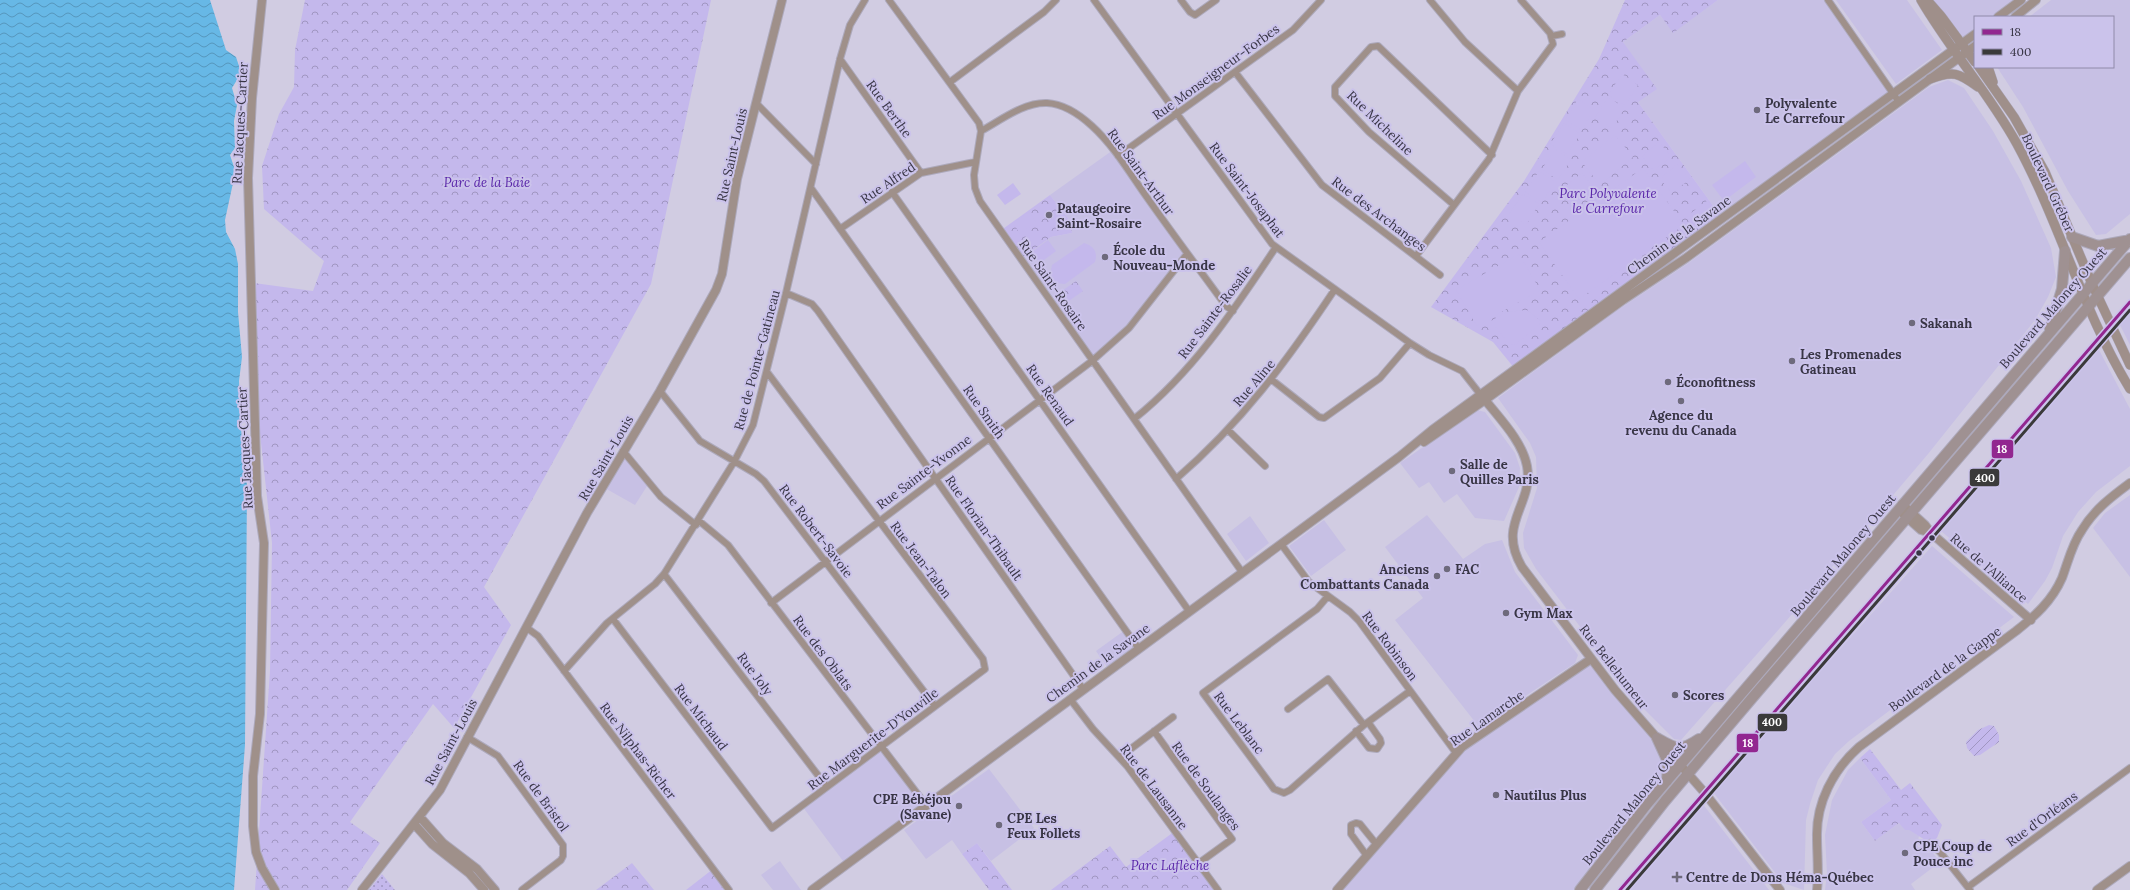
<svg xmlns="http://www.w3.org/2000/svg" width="2130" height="890" viewBox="0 0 2130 890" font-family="Lora,serif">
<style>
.built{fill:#c7c0e4}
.grass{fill:url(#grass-dots)}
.park{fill:url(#park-crowns)}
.garden{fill:url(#garden-furrows)}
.pitch{fill:#c4b8ec}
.water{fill:url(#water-waves)}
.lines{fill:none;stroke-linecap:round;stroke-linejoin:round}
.minor-casing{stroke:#ada9bb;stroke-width:8}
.tertiary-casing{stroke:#ada9bb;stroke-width:10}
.secondary-casing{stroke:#ada9bb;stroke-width:10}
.primary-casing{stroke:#ada9bb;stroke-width:12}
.minor{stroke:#9f908a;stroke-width:6}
.tertiary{stroke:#9f908a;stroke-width:8}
.secondary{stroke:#9f8f8a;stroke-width:9}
.primary{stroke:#9f9192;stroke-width:10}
.bus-1-casing{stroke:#cbc3eb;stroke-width:6}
.bus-2-casing{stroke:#cbc3eb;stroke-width:6}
.bus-1{stroke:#922790;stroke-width:3}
.bus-2{stroke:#3a3a3a;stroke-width:3}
.poi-dot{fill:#6e6a7c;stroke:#cbc3eb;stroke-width:1.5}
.bus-dot{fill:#383545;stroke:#cbc3eb;stroke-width:1.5}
.labels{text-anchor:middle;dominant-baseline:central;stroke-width:4;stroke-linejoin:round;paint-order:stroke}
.street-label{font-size:13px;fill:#383545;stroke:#cbc3eb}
.poi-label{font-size:13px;font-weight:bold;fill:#383545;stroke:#cbc3eb;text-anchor:start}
.park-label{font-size:13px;font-style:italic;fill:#5824a8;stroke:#cbc3eb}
.line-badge{stroke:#cbc3eb;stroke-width:1.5}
.badge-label{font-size:11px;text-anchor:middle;font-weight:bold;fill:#fff}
</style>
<defs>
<pattern id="grass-dots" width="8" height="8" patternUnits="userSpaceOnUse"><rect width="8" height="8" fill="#c4b8ec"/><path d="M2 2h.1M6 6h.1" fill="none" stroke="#a096c1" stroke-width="1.8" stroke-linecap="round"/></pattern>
<pattern id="park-crowns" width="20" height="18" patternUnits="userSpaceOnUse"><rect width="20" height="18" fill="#c4b8ec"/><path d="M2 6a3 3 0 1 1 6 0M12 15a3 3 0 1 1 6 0" fill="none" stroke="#a096c1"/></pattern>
<pattern id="garden-furrows" width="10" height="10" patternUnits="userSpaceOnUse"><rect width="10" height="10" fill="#c4b8ec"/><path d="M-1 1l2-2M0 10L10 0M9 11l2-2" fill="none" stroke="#a096c1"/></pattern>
<pattern id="water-waves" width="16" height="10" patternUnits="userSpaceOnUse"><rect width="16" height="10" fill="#67b8e6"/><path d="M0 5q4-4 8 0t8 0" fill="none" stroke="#5696bc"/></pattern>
</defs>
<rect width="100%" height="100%" fill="#d1cce2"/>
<path class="built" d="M 1718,0 L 1828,0 L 1893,93 L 1722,218 L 1638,102 L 1623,42 L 1660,15 L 1673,32 Z
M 1836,0 L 1907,0 L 1942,50 L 1896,84 Z
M 1927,0 L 2021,0 L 1998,17 L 1975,17 L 1975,34 L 1962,44 Z
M 2051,0 L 2130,0 L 2130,214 L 2106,234 L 2096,235 L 2068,191 L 2023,107 L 1997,67 L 2113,67 L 2113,17 L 2029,17 Z
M 1948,80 L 1964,88 L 1993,131 L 2021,181 L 2051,248 L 2056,277 L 2048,297 L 2035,320 L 1928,454 L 1787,620 L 1681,740 L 1674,739 L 1644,709 L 1617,675 L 1536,569 L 1524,548 L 1523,533 L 1537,488 L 1536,457 L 1530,443 L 1498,398 L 1616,311 L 1687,264 L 1929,87 Z
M 1113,150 L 1187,254 L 1134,322 L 1092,361 L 1021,259 L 1051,237 L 1072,233 L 1071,222 L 1050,195 Z
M 2130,310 L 2130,345 L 2119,323 Z
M 2098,348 L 2130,409 L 2130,466 L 2096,492 L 2078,512 L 2063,536 L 2052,568 L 2045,581 L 2028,604 L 1941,531 Z
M 1477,410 L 1485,412 L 1515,453 L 1520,468 L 1519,487 L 1504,521 L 1475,518 L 1457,494 L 1444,503 L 1429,482 L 1419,488 L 1400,463 Z
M 623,451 L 649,483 L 635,505 L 603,487 Z
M 2130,495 L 2130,577 L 2093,528 L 2105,513 Z
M 1427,515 L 1463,559 L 1485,544 L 1502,540 L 1515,572 L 1578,655 L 1575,663 L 1479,727 L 1395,620 L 1423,598 L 1385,547 Z
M 1250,516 L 1269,543 L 1246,561 L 1227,534 Z
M 1324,520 L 1346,550 L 1311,576 L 1289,546 Z
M 1932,546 L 2014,617 L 1849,741 L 1835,754 L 1818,780 L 1810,804 L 1806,820 L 1804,890 L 1783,883 L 1713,792 Z
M 1125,630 L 1139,649 L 1109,670 L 1096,651 Z
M 1591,659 L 1680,765 L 1580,890 L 1337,890 L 1456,753 Z
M 881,747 L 926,805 L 846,865 L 802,806 Z
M 1860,758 L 1891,800 L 1861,822 L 1875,841 L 1899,823 L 1919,836 L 1917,845 L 1922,852 L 1933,853 L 1940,862 L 1911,884 L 1915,890 L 1825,890 L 1827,874 L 1825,835 L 1832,800 L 1848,770 Z
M 989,769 L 1034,828 L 991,861 L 977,843 L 962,854 L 952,840 L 926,859 L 904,830 Z
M 1702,803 L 1769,890 L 1627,890 L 1646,868 Z
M 780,861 L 787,871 L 801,890 L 773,890 L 761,875 Z"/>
<path class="grass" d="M 382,874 L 395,890 L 369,890 Z"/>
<path class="park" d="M 305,0 L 711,0 L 651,284 L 484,587 L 511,625 L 454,728 L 433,704 L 350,822 L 380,843 L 347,890 L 255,890 L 270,671 L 272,543 L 258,415 L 254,283 L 313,291 L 324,261 L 264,209 L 262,166 L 279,114 L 294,87 L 295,50 Z
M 1625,0 L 1718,0 L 1673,33 L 1660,15 L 1623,42 L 1657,89 L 1638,102 L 1722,218 L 1515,369 L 1493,342 L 1431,307 L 1524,181 L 1599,59 Z
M 1050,195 L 1071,222 L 1072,233 L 1051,237 L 1021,259 L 1000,231 Z
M 1076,281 L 1083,291 L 1066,303 L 1059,293 Z
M 1870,749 L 1901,790 L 1910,783 L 1942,825 L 1937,838 L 1930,843 L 1909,830 L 1905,830 L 1899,823 L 1875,841 L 1861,822 L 1891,800 L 1860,758 Z
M 1175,831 L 1218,890 L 1051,890 L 1110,846 L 1126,867 Z
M 977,843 L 1012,890 L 989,890 L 962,854 Z
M 632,863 L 654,890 L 596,890 Z
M 713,869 L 728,890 L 686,890 Z"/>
<path class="garden" d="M 1989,725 L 1994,726 L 1999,735 L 1999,742 L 1980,755 L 1974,756 L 1967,748 L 1966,742 L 1978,730 Z"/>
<path class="pitch" d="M 1622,74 L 1638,85 L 1625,105 L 1608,95 Z
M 1608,97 L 1625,108 L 1612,128 L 1595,118 Z
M 1578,99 L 1594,110 L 1581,130 L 1565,120 Z
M 1564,123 L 1580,134 L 1567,154 L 1550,144 Z
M 1615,135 L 1633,157 L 1600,185 L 1582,162 Z
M 1659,142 L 1671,156 L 1654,171 L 1642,156 Z
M 1555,149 L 1571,159 L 1558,180 L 1542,169 Z
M 1745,161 L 1756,177 L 1724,201 L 1712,185 Z
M 1677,164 L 1690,179 L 1672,193 L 1660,179 Z
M 1643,168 L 1684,225 L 1579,299 L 1539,242 Z
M 1539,171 L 1555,182 L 1542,202 L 1525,192 Z
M 1582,173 L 1594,188 L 1575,203 L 1563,188 Z
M 1013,183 L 1021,194 L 1005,205 L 997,195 Z
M 1523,194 L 1539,204 L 1526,225 L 1509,214 Z
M 1708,200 L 1717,212 L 1695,229 L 1686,217 Z
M 1029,212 L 1036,222 L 1020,234 L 1013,223 Z
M 1048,240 L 1056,251 L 1040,263 L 1032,252 Z
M 1084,243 C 1094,246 1098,252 1095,262 L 1065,284 L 1056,283 L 1050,275 L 1052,265 Z
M 1519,254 L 1540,290 L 1477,326 L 1456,290 Z
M 1527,310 L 1542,322 L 1515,345 L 1509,344 L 1491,321 L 1506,312 Z"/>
<path class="water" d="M 0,0 L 210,0 L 226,50 L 236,57 L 239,66 L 240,75 L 232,88 L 237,105 L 234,121 L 235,148 L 230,155 L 234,167 L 233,183 L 225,220 L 226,232 L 235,249 L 238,264 L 238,312 L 242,357 L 239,381 L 242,446 L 247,485 L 245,745 L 234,890 L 0,890 Z"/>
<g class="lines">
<defs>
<path id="minor" d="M 889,0 L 979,123 L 981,131 L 974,175 L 975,188 L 980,201 L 1242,572
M 1094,0 L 1272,244 L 1410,343 L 1429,355 L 1462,371 L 1480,394
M 1181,0 L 1190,12 L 1195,15 L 1216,0
M 1430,0 L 1465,42 L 1518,91
M 1828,0 L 1899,102
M 1552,36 L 1562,34
M 840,59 L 921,173
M 1235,72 L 1322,185 L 1440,275
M 950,82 L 1044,12 L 1056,0
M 756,103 L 816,164
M 981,131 C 1001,120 1024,102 1047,103 C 1065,104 1080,115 1092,126 C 1114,146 1129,172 1146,196 C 1172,233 1199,269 1226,306 L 1233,311
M 1118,156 L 1293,30 L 1321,0
M 811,188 L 1139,649
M 892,192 L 1189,611
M 1454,205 L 1369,132 L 1335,96 L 1335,87 L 1371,47 L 1378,46 L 1492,155
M 840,229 L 921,173 L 975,162
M 1416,256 L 1489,159 L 1518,91 L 1553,44 L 1550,33 L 1521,0
M 786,293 L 812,304 L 818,311 L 1083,689
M 1272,380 L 1319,417 L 1324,418 L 1380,378 L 1410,343
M 660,391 L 700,441 L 756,474 L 764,481 L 935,706
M 1134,419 C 1193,372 1234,310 1276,247
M 1228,430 L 1265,466
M 623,451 L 661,497 L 696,525
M 1176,479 C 1242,422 1287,361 1335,289
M 698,520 L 728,545 L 926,805
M 1281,544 L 1309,582 L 1350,612 L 1359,621 L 1456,753
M 664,574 L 827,787
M 1328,596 L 1317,609 L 1203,693 L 1274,789 L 1284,793 L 1290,790 L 1364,725 L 1410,691
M 771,603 L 1092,361 L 1129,328 L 1187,254
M 613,619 L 772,828 L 985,669 L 983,659 L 767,372
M 527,628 L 538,636 L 729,890
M 564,671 L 607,623 L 655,584 L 664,574 L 734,462 L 753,425 L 786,293 L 840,59 L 850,25 L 865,0
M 1070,699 L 1093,729 L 1127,766 L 1218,890
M 1288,709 L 1328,679 L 1364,725
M 1154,731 L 1232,839 L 1199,863
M 1356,731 L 1369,748 L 1377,749 L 1381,743 L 1380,739 L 1368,722
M 467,737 L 498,756 L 563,845 L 563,856 L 561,860 L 522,890
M 1120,757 L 1173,717
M 1930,843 L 1940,852 L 1970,890
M 1367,856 L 1351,834 L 1351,825 L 1356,823 L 1360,824 L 1377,845
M 1968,887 L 2130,768"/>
<path id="tertiary" d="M 262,0 L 252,98 L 248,178 L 257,496 L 264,543 L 260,714 L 253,776 L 253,826 L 256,852 L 262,868 L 275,890
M 1998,17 L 2021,0
M 2015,17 L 2036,0
M 1482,396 C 1498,417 1522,440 1527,466 C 1534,505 1496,523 1522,567 L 1615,690 L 1704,792 L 1780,890
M 1424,442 L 1485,400 L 1623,300 L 1686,258 L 1975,46
M 1902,504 L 1925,525 L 1931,533 L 2031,620
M 1903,514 L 1921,530 L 1931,533
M 420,817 L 443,843 L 477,869 L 495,890
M 415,825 L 432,844 L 469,873 L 484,890
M 362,890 L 440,790 L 587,513 L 660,391 L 716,290 L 722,274 L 737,179 L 782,0
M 812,890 L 1399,457 L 1432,430 L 1975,34
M 1337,890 L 1462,747 L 1591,659
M 1817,890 C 1819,872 1817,855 1817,837 C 1816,803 1833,770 1859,747 L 2016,631 C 2035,616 2052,601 2062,578 C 2068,562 2072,544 2082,530 C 2094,510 2111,497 2130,483
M 2097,890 L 2130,866"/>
<path id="secondary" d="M 1921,0 C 1950,50 1989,93 2017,144 C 2060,223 2083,312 2130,389
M 1927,0 L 1941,16 L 1975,62
M 1979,67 L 2014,117 L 2045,172 L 2092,284 L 2130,365
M 1988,67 L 1993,82
M 1930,79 C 1953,70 1959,73 1978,87"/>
<path id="primary" d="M 2072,237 L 2098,246 L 2130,240
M 2050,329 L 2062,289 L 2065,251
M 1657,738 C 1676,749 1680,752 1699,739
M 1657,738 L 1668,762 L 1667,781
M 1580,890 L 1647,804 L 2130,239
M 1595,890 L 1665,801 L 1753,697 L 2130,258"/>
</defs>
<use href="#minor" class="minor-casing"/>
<use href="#tertiary" class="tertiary-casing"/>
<use href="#secondary" class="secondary-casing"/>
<use href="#primary" class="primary-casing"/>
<use href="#minor" class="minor"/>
<use href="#tertiary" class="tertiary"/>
<use href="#secondary" class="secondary"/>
<use href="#primary" class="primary"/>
<defs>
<path id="bus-1" d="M 1620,890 L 2130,302"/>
<path id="bus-2" d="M 1627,890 L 2130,310"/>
</defs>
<use href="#bus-1" class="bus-1-casing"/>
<use href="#bus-2" class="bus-2-casing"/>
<use href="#bus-1" class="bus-1"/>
<use href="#bus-2" class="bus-2"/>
</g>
<g class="poi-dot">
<circle cx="1757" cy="110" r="4"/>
<circle cx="1049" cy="215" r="4"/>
<circle cx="1105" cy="257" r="4"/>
<circle cx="1912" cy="323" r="4"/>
<circle cx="1792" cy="361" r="4"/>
<circle cx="1668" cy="382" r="4"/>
<circle cx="1681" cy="401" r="4"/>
<circle cx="1452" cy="471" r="4"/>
<circle cx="1447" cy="569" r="4"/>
<circle cx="1437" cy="576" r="4"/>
<circle cx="1506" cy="613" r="4"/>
<circle cx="1675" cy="695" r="4"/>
<circle cx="1496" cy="795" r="4"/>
<circle cx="959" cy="806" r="4"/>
<circle cx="999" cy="825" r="4"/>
<circle cx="1905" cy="853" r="4"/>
<path d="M1675 871h4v4h4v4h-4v4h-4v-4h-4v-4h4z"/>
</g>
<g class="bus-dot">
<circle cx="1932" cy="538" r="3.5"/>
<circle cx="1919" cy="553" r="3.5"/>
</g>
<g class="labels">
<g class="street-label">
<text transform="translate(1216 72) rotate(-36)">Rue Monseigneur-Forbes</text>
<text transform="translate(889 109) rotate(54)">Rue Berthe</text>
<text transform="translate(240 123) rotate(-87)">Rue Jacques-Cartier</text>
<text transform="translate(1380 123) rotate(44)">Rue Micheline</text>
<text transform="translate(732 155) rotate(-77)">Rue Saint-Louis</text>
<text transform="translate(1141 172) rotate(54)">Rue Saint-Arthur</text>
<text transform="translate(888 183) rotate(-34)">Rue Alfred</text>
<text transform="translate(2048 183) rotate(65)">Boulevard Gréber</text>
<text transform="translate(1247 190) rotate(53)">Rue Saint-Josaphat</text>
<text transform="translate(1379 214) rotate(37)">Rue des Archanges</text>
<text transform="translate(1679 235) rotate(-36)">Chemin de la Savane</text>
<text transform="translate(1053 285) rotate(55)">Rue Saint-Rosaire</text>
<text transform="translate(2053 308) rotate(-49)">Boulevard Maloney Ouest</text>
<text transform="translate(1215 312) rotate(-53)">Rue Sainte-Rosalie</text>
<text transform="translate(757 360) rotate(-75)">Rue de Pointe-Gatineau</text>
<text transform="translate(1254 383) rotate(-50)">Rue Aline</text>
<text transform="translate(1050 395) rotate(55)">Rue Renaud</text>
<text transform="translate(984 412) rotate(55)">Rue Smith</text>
<text transform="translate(245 448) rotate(-93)">Rue Jacques-Cartier</text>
<text transform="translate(606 458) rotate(-60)">Rue Saint-Louis</text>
<text transform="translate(924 472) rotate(-37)">Rue Sainte-Yvonne</text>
<text transform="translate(984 528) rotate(55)">Rue Florian-Thibault</text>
<text transform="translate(816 531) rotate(53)">Rue Robert-Savoie</text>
<text transform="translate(1843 555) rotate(-50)">Boulevard Maloney Ouest</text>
<text transform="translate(921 560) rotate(53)">Rue Jean-Talon</text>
<text transform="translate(1989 568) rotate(41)">Rue de l'Alliance</text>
<text transform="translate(1390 646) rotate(53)">Rue Robinson</text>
<text transform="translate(823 653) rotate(53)">Rue des Oblats</text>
<text transform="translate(1098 663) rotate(-36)">Chemin de la Savane</text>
<text transform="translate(1614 667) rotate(52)">Rue Bellehumeur</text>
<text transform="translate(1945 669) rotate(-36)">Boulevard de la Gappe</text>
<text transform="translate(755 674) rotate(53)">Rue Joly</text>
<text transform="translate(701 717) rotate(53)">Rue Michaud</text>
<text transform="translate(1487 718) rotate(-35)">Rue Lamarche</text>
<text transform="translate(1239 723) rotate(53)">Rue Leblanc</text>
<text transform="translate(873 739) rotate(-37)">Rue Marguerite-D'Youville</text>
<text transform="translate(451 742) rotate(-62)">Rue Saint-Louis</text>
<text transform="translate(638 751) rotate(53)">Rue Nilphas-Richer</text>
<text transform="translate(1206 786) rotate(54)">Rue de Soulanges</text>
<text transform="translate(1154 787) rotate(53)">Rue de Lausanne</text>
<text transform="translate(541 796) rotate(54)">Rue de Bristol</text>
<text transform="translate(1634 803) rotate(-51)">Boulevard Maloney Ouest</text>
<text transform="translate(2042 819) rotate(-36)">Rue d'Orléans</text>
</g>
<g class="poi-label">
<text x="1765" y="103">Polyvalente<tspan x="1765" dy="15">Le Carrefour</tspan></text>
<text x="1057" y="208">Pataugeoire<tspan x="1057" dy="15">Saint-Rosaire</tspan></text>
<text x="1113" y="250">École du<tspan x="1113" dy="15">Nouveau-Monde</tspan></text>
<text x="1920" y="323">Sakanah</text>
<text x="1800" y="354">Les Promenades<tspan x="1800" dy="15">Gatineau</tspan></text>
<text x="1676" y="382">Éconofitness</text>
<text x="1681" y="415" text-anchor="middle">Agence du<tspan x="1681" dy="15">revenu du Canada</tspan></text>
<text x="1460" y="464">Salle de<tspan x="1460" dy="15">Quilles Paris</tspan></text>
<text x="1429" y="569" text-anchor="end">Anciens<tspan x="1429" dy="15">Combattants Canada</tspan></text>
<text x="1455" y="569">FAC</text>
<text x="1514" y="613">Gym Max</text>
<text x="1683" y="695">Scores</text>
<text x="1504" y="795">Nautilus Plus</text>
<text x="951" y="799" text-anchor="end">CPE Bébéjou<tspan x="951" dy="15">(Savane)</tspan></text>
<text x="1007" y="818">CPE Les<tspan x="1007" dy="15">Feux Follets</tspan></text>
<text x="1913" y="846">CPE Coup de<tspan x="1913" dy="15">Pouce inc</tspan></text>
<text x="1686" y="877">Centre de Dons Héma-Québec</text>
</g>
<g class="park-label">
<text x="487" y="182">Parc de la Baie</text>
<text x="1608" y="193">Parc Polyvalente<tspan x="1608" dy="15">le Carrefour</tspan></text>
<text x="1170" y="865">Parc Laflèche</text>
</g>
</g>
<g class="line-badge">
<rect x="1991" y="439" width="23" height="20" rx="4" fill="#922790"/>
<rect x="1969" y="468" width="31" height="19" rx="4" fill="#3a3a3a"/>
<rect x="1757" y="713" width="31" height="19" rx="4" fill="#3a3a3a"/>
<rect x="1736" y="733" width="23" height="20" rx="4" fill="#922790"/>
</g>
<g class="badge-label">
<text x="2002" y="453">18</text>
<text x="1985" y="482">400</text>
<text x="1772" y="726">400</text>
<text x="1748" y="747">18</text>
</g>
<rect x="1974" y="16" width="140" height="52" fill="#cbc3eb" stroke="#908aa9"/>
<rect x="1982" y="29" width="20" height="6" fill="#922790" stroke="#908aa9"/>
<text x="2010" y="36" font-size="12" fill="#383545">18</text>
<rect x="1982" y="49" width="20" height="6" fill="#3a3a3a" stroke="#908aa9"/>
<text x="2010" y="56" font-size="12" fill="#383545">400</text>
</svg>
